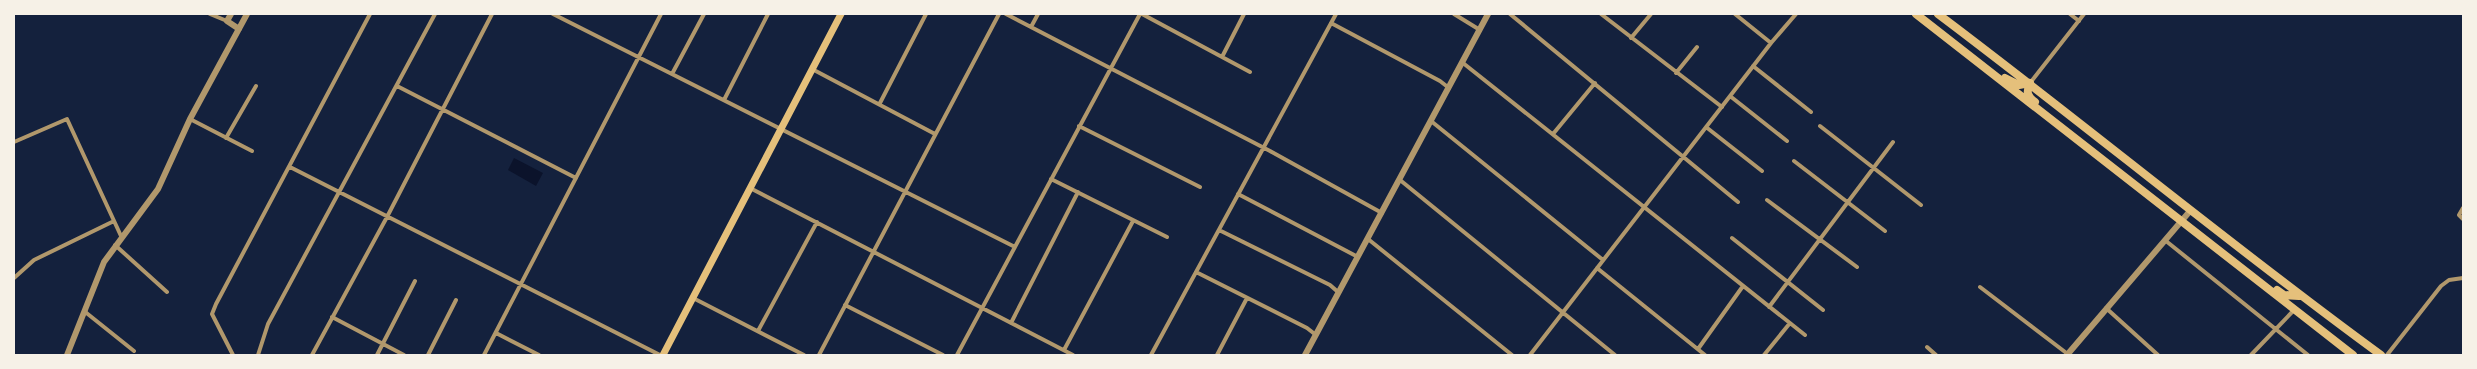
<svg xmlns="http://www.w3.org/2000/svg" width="2477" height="369" viewBox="0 0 2477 369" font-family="'Sofia Sans Condensed',sans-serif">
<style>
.water{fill:#0b132b}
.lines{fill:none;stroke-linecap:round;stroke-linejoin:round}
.minor{stroke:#b1986c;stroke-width:4}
.tertiary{stroke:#b1986c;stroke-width:6}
.secondary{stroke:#e5c07b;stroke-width:7}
.primary{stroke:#e5c07b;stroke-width:8}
</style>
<rect width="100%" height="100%" fill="#14213d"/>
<path class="water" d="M 514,158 L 543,173 L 536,186 L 508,170 Z"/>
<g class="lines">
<path class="minor" d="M 210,14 L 227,21
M 553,14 L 1015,247
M 1006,14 L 1270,151 L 1382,213
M 1142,14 L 1250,72
M 1454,14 L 1480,30
M 1510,14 L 1738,202
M 1601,14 L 1722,107
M 1735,14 L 1771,43
M 2070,14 L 2079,21
M 1331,23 L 1440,81 L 1449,88
M 1031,27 L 1038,14
M 1631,38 L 1651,14
M 1222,57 L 1244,14
M 1463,63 L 1805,335
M 1753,66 L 1811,112
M 812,69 L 935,134
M 1676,73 L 1697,47
M 672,74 L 704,14
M 2030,83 L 2084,14
M 397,86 L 576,178
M 1730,96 L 1787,141
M 724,100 L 768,14
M 880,103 L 926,14
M 190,119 L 252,151
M 1431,121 L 1603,260
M 1079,126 L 1200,187
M 1820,126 L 1921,205
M 1706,127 L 1762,171
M 1553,134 L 1595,83
M 226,138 L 256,86
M 14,142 L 67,119 L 121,236
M 1794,161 L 1885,231
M 290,167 L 660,355
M 1051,179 L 1167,237
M 1400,180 L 1615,355
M 750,188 L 1073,355
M 1238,194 L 1358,257
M 1767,200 L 1857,267
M 2463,208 L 2459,215 L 2463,219
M 1219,230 L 1330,285 L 1338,292
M 1732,238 L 1823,310
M 1368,239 L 1512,355
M 2166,241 L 2308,355
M 115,245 L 167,292
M 1597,268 L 1705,355
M 1196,272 L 1307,328 L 1316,335
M 14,278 L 34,260 L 114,221
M 1980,287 L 2069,355
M 693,298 L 804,355
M 845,305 L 943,355
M 1769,307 L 1893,142
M 2106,308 L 2158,355
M 84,311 L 134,351
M 332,317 L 404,355
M 1011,323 L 1078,192
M 758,331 L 817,222
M 496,333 L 539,355
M 1927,347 L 1936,355
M 1698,349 L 1743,286
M 1064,350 L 1133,221
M 233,355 L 212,314 L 216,304 L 370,14
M 258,355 L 268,324 L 435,14
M 312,355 L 387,217 L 492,14
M 377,355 L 415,281
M 428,355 L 456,300
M 484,355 L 661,14
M 819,355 L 999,14
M 957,355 L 1140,14
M 1151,355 L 1336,14
M 1217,355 L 1247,298
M 1530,355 L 1771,43 L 1796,14
M 1764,355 L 1790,323
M 2251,355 L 2294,310
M 2387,355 L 2441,286 L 2449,280 L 2463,278"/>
<path class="tertiary" d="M 231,14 L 227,21 L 239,29
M 67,355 L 104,262 L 158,189 L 190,119 L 247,14
M 1305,355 L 1488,14
M 2067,355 L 2190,211"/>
<path class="secondary" d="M 663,355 L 841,14"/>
<path class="primary" d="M 1916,14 L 2353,355
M 1938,14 C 2087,126 2230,245 2381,355
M 2005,78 L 2019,85 L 2030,83
M 2030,83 C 2026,92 2027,96 2035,102
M 2277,290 L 2284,295 L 2299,296"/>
</g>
<rect width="2477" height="369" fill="none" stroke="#f6f1e7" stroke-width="30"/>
</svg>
